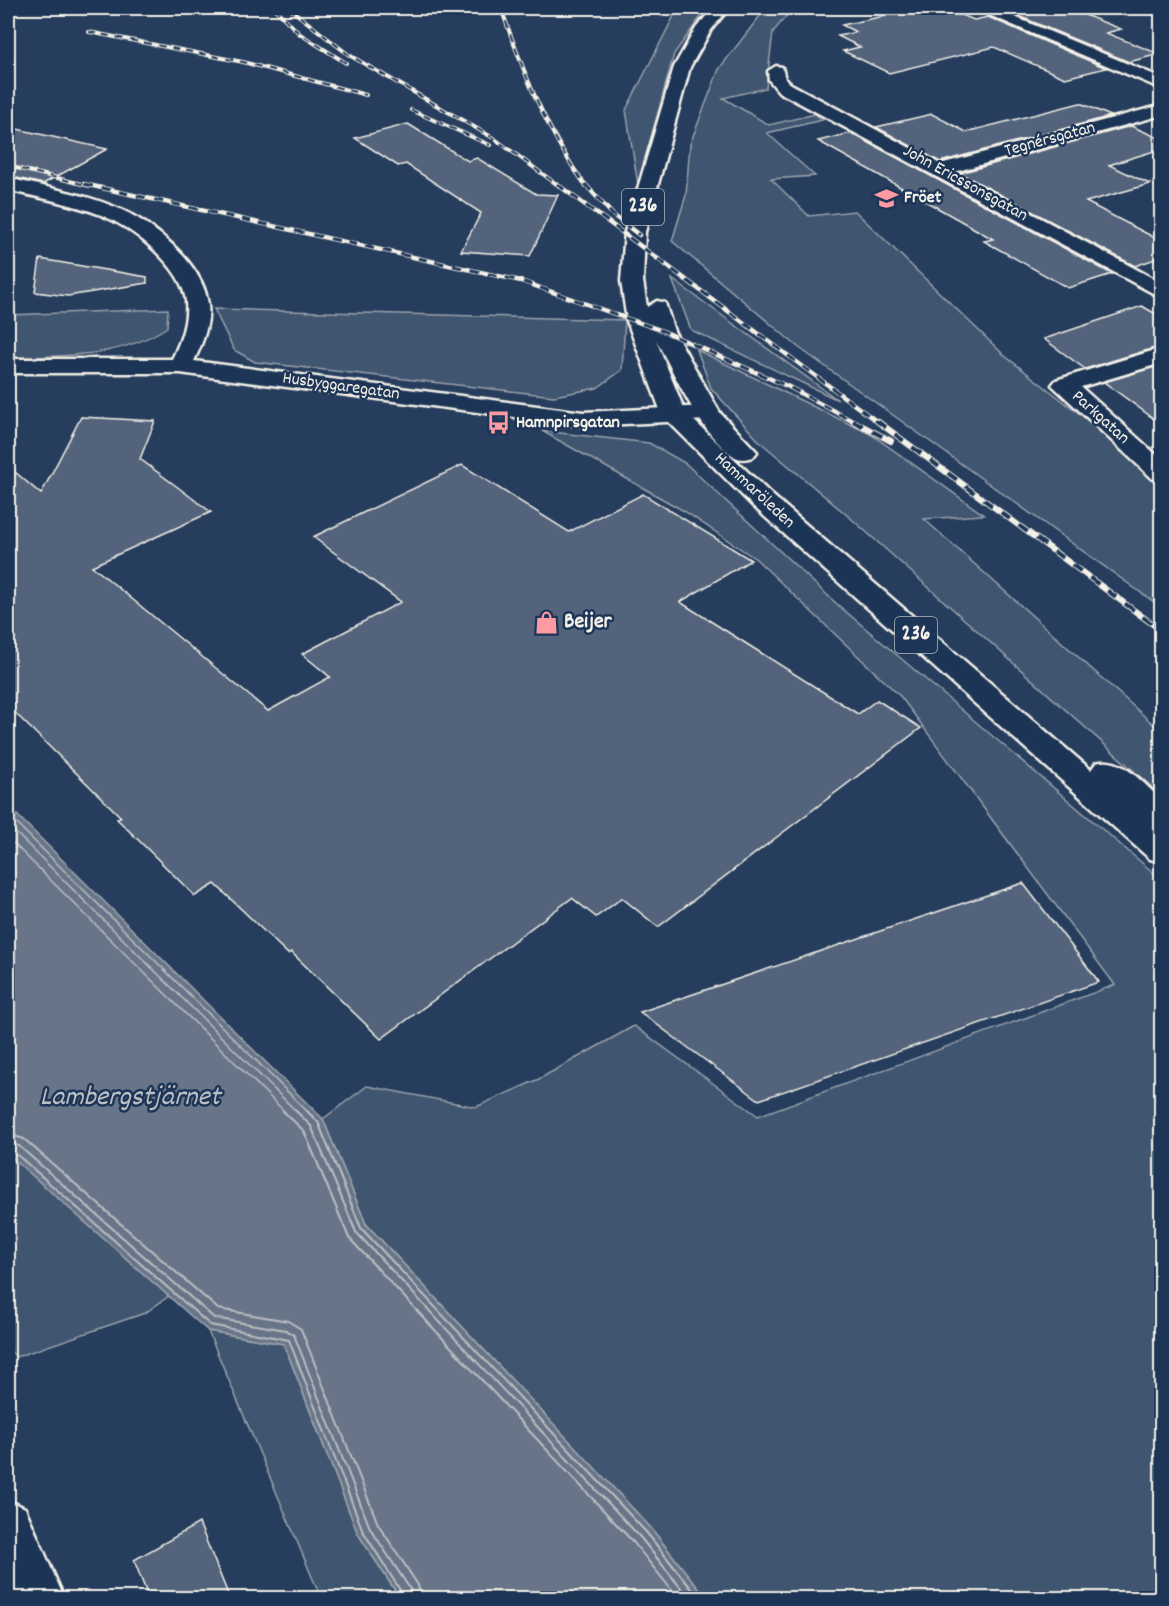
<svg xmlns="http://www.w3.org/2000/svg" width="1169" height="1606" viewBox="0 0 1169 1606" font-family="Dekko,sans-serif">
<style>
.green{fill:#40546f;stroke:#9aa2ac;stroke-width:1.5}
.water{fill:#677588;stroke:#9fa7ae;stroke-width:1.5}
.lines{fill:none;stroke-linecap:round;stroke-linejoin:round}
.shore-far1{stroke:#bcbfc2;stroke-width:1.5}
.shore{stroke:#bcbfc2;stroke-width:2}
.building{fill:#52647b;stroke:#f4f1e8;stroke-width:1.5}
.minor-casing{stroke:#f4f1e8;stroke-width:5}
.major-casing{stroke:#f4f1e8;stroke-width:5}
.minor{fill:#1d3557;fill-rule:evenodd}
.major{fill:#1d3557;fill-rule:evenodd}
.rail-far2-casing{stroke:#f4f1e8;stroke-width:4}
.rail-far1-casing{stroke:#f4f1e8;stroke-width:4.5}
.rail-casing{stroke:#f4f1e8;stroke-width:6}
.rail-far2{stroke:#1d3557;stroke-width:2;stroke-dasharray:7;stroke-linecap:butt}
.rail-far1{stroke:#1d3557;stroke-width:3;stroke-dasharray:9;stroke-linecap:butt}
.rail{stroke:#1d3557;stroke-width:4;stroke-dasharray:11;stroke-linecap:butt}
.labels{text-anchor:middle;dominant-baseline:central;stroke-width:5;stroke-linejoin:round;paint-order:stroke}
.far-street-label{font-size:18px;fill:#f4f1e8;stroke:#1d3557}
.far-poi-label{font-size:18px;font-weight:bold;fill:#f4f1e8;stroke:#1d3557;text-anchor:start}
.shield{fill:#1d3557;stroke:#b4b9bc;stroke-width:1.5}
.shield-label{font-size:21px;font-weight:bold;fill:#f4f1e8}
.poi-label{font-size:22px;font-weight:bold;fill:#f4f1e8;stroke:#1d3557;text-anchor:start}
.near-water-label{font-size:28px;font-style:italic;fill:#bcbfc2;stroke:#1d3557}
</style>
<rect width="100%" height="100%" fill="#263d5d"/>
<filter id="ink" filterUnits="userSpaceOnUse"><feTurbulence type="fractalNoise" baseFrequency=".0167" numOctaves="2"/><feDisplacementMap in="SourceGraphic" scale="12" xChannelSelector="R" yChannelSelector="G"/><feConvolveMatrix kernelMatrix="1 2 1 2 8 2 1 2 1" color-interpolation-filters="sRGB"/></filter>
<g filter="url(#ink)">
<path class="green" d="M 678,8 L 707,8 L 674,54 L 638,185 L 626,110 Z
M 766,8 L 793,8 L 773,32 L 766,88 L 723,98 L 769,125 L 815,114 L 822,120 L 767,133 L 815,176 L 771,179 L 809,216 L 855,211 L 1005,356 L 1161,477 L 1161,607 L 798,347 L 672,241 L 686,195 L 690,144 L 719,69 Z
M 672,279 L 838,400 L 691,330 Z
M 168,309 L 167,327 C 120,359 62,355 8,358 L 8,315 Z
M 214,309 L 625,320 L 622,370 L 597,388 L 554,396 L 255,362 L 234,350 Z
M 697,350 L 872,435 L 984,515 L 924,519 L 1161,731 L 1161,795 L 854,521 L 759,441 L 711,388 Z
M 542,431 L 649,443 L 685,463 L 838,605 L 1161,879 L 1161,1598 L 706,1598 L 651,1528 L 366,1224 L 323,1119 L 367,1086 L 476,1107 L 539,1079 L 634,1026 L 758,1116 L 1115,985 L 901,697 L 756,559 L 684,511 Z
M 8,1154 L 169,1296 L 145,1313 L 16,1357 L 8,1348 Z
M 208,1331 L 284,1344 L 358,1534 L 400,1598 L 321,1598 Z"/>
<path class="water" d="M 8,806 L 323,1119 L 366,1224 L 651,1528 L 706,1598 L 400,1598 L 358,1534 L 284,1344 L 208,1331 L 8,1154 Z"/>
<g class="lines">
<path class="shore-far1" d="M 8,815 L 308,1112
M 8,825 L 297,1112
M 8,838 L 285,1112"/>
<path class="shore" d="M 283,1111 L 304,1131 L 349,1238 L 634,1543 L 678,1598
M 296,1111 L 311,1126 L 356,1232 L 640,1537 L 689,1598
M 307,1111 L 318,1122 L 361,1228 L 646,1532 L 699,1598
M 8,1134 L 24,1139 L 218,1309 L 288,1321 L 301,1329 L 378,1524 L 418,1585 L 421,1598
M 8,1143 L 19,1146 L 214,1318 L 286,1330 L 294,1335 L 370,1528 L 410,1589 L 412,1598
M 8,1150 L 14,1152 L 210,1325 L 289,1340 L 363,1531 L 405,1598"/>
</g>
<path class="building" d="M 922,8 L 945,8 L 974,20 L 988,17 L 1106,68 L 1065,78 L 994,47 L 889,73 L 843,51 L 860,47 L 838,36 L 856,32 L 842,25 Z
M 1030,8 L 1067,8 L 1121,29 L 1106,33 L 1159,54 L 1129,62 L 1009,12 Z
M 1080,103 L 1111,116 L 940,162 L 876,127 L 932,114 L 966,132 Z
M 408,124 L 468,161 L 477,158 L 536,194 L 558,195 L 530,256 L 461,251 L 481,213 L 406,164 L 398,166 L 355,138 Z
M 1131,126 L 1161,139 L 1161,149 L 1109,165 L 1150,184 L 1086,202 L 1161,241 L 1161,257 L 1135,266 L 960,173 Z
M 8,127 L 107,149 L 43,184 L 8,176 Z
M 851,133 L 1112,274 L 1068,288 L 984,241 L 993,239 L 818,141 Z
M 40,259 L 147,277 L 147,283 L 68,296 L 35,292 Z
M 1142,306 L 1161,317 L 1161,346 L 1085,369 L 1044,339 Z
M 1161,365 L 1161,424 L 1104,382 Z
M 81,417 L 155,421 L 140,459 L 211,512 L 92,566 L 268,711 L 330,677 L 302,654 L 401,602 L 313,537 L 462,465 L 569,532 L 643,494 L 751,560 L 680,602 L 858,714 L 877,700 L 921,728 L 658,927 L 622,898 L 596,917 L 572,898 L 381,1039 L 291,952 L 288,954 L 215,884 L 195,896 L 117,819 L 121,817 L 8,706 L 8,466 L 41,494 Z
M 1023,883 L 1099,982 L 759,1100 L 640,1012 Z
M 199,1523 L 230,1599 L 149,1599 L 134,1560 Z"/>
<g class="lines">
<defs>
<path id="minor" d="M 973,8 L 993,8 L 1162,78 L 1162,89 Z
M 776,66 L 782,67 L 785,79 L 791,84 L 940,164 L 1162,105 L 1162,115 L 954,172 L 1162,283 L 1162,298 L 779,92 L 769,80 L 768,71 Z
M 8,178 C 44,187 81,193 115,207 C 149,220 200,261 207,299 C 212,319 203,342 194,361 L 583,412 L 708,406 L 717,408 L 720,413 L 717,418 L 708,420 L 583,426 L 180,373 L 8,373 L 8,359 L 172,359 C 181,341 188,321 186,301 C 182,266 132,227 101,215 C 71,203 39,198 8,190 Z
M 1162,348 L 1162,363 L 1081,387 L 1162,460 L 1162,482 L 1153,479 L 1052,385 L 1056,380 Z
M 8,1500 L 25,1508 L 64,1598 L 14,1598 L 8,1583 Z"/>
<path id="major" d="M 713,8 L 729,8 L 711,30 L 690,67 L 645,232 L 643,281 L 647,307 L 657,301 L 665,303 L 674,331 L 720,413 L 757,452 L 753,457 C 747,459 741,460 735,457 C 701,436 675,374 656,340 L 685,412 L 772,495 L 1091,770 L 1096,763 C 1122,755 1143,784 1162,800 L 1162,862 L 1150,859 L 754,507 L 662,415 L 627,321 L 621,281 L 625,232 L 674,67 L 696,28 Z"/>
</defs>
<use href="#minor" class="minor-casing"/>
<use href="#major" class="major-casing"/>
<use href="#minor" class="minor"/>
<use href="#major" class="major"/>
<defs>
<path id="rail-far2" d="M 274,8 L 300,34 L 346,63
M 289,8 L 349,55 L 495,139 L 559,186
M 501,8 C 523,71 546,132 586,186
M 89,32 L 243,62 L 366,95
M 411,110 L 490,145
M 8,166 L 90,186"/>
<path id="rail-far1" d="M 84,184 L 521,281 L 663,331 L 789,387 L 856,423
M 557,184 L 879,423
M 585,184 L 613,215 L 639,235"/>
<path id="rail" d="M 853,421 L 891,441
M 877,421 L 1162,631"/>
</defs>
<use href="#rail-far2" class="rail-far2-casing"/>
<use href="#rail-far1" class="rail-far1-casing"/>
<use href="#rail" class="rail-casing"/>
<use href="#rail-far2" class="rail-far2"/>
<use href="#rail-far1" class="rail-far1"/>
<use href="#rail" class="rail"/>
</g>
</g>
<defs>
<symbol id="school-bare" viewBox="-9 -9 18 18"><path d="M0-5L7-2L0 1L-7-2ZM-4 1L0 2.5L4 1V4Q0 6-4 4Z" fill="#ff9aa2" stroke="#1d3557" stroke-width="2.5" paint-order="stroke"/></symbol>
<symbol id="bus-bare" viewBox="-9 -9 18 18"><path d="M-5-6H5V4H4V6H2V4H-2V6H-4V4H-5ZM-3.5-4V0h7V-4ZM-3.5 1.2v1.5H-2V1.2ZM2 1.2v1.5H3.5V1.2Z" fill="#ff9aa2" stroke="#1d3557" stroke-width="2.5" paint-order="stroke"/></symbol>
<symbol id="shop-bare" viewBox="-9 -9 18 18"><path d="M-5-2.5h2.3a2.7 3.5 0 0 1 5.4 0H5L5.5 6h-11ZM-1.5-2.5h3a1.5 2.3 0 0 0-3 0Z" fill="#ff9aa2" stroke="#1d3557" stroke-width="2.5" paint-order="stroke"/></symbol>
</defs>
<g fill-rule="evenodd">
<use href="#school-bare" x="870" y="182" width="33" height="33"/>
<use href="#bus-bare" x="482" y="406" width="33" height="33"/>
<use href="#shop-bare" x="530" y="606" width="33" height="33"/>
</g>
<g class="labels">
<g class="far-street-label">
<text transform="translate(1050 140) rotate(-15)">Tegnérsgatan</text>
<text transform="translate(965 184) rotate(29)">John Ericssonsgatan</text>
<text transform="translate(341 387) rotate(8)">Husbyggaregatan</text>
<text transform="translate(1100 418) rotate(42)">Parkgatan</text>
<text transform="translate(754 491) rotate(43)">Hammaröleden</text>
</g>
<g class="far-poi-label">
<text x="904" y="198">Fröet</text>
<text x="516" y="423">Hamnpirsgatan</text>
</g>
<g class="shield">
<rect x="622" y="189" width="42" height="36" rx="4.5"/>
<rect x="895" y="617" width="42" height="36" rx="4.5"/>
</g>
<g class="shield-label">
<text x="643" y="207">236</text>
<text x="916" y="635">236</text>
</g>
<g class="poi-label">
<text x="564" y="622">Beijer</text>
</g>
<g class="near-water-label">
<text x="130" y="1099">Lambergstjärnet</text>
</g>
</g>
<rect width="1169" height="1606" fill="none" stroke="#1d3557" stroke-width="30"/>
<rect x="15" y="15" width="1139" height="1576" fill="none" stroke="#f4f1e8" stroke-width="2" filter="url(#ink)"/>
</svg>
